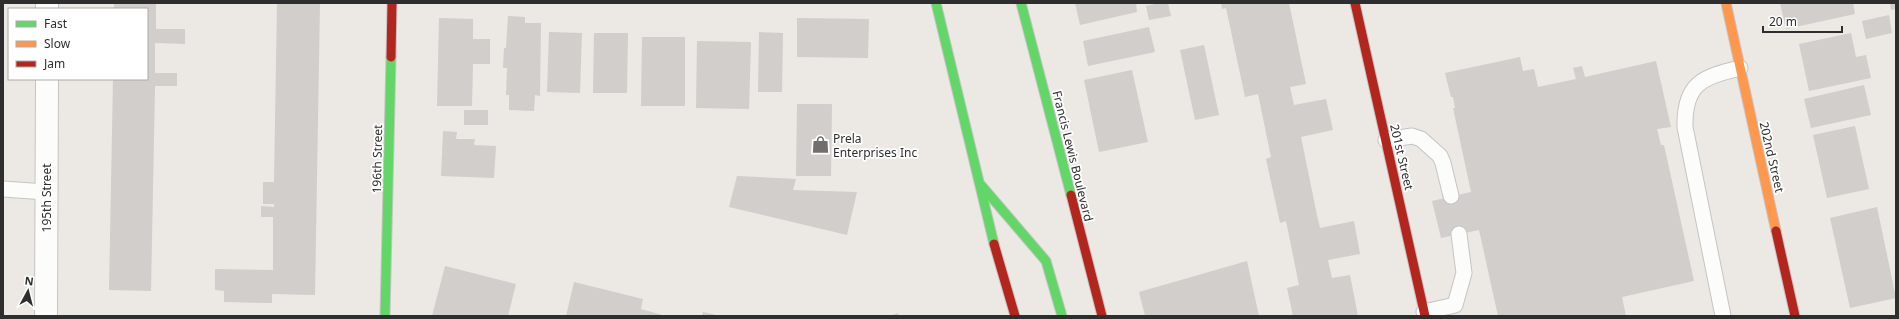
<svg xmlns="http://www.w3.org/2000/svg" width="1899" height="319" viewBox="0 0 1899 319" font-family="'Noto Sans',sans-serif">
<style>
.building{fill:#d1cecb}
.lines{fill:none;stroke-linecap:round;stroke-linejoin:round}
.lane-casing{stroke:#c5c4c5;stroke-width:17}
.street-casing{stroke:#c5c4c5;stroke-width:24}
.fast-casing{stroke:#c5c4c5;stroke-width:11}
.slow-casing{stroke:#c5c4c5;stroke-width:11}
.jam-casing{stroke:#c5c4c5;stroke-width:11}
.lane{stroke:#fcfcfb;stroke-width:15}
.street{stroke:#fcfcfb;stroke-width:22}
.fast{stroke:#63d668;stroke-width:9}
.slow{stroke:#ff974d;stroke-width:9}
.jam{stroke:#b3261e;stroke-width:9}
.labels{text-anchor:middle;dominant-baseline:central;stroke-width:3.5;stroke-linejoin:round;paint-order:stroke}
.poi-label{font-size:12px;fill:#2e2e2e;stroke:#fff;text-anchor:start}
.street-label{font-size:12px;fill:#2e2e2e;stroke:#fff}
</style>
<rect width="100%" height="100%" fill="#ece8e4"/>
<path class="building" d="M 114,3 L 156,3 L 156,29 L 185,29 L 185,44 L 155,43 L 155,73 L 177,73 L 177,86 L 155,86 L 151,291 L 109,290 L 113,79 L 147,79 L 147,9 L 114,9 Z
M 277,3 L 320,3 L 315,295 L 272,294 L 272,303 L 224,302 L 224,291 L 215,290 L 215,269 L 273,270 L 273,217 L 261,217 L 261,206 L 274,207 L 274,204 L 263,204 L 263,182 L 274,182 Z
M 1075,3 L 1136,3 L 1137,12 L 1080,25 Z
M 1159,3 L 1168,3 L 1171,16 L 1149,20 L 1146,6 Z
M 1221,3 L 1289,3 L 1306,84 L 1290,87 L 1294,105 L 1326,99 L 1333,130 L 1301,137 L 1317,215 L 1320,228 L 1354,221 L 1360,254 L 1328,260 L 1332,278 L 1350,275 L 1358,316 L 1293,316 L 1287,288 L 1299,285 L 1286,221 L 1280,223 L 1266,159 L 1271,157 L 1258,94 L 1245,97 L 1226,8 L 1222,9 Z
M 1780,3 L 1853,3 L 1855,14 L 1786,29 Z
M 1890,3 L 1896,3 L 1896,9 L 1891,10 Z
M 1889,15 L 1892,33 L 1866,39 L 1862,21 Z
M 508,16 L 525,17 L 525,23 L 541,23 L 540,96 L 535,95 L 534,111 L 509,110 L 509,95 L 506,95 L 507,68 L 503,68 L 504,48 L 506,48 Z
M 439,18 L 473,19 L 473,39 L 490,39 L 490,64 L 473,64 L 472,106 L 437,106 Z
M 797,18 L 869,19 L 868,58 L 797,57 Z
M 1149,27 L 1155,52 L 1088,66 L 1083,41 Z
M 549,32 L 582,33 L 580,93 L 547,92 Z
M 759,32 L 783,33 L 782,92 L 758,92 Z
M 594,33 L 628,33 L 627,93 L 593,93 Z
M 1851,33 L 1856,57 L 1866,55 L 1871,78 L 1809,91 L 1799,44 Z
M 642,37 L 685,37 L 685,106 L 641,106 Z
M 697,41 L 751,42 L 749,109 L 696,108 Z
M 1204,45 L 1219,115 L 1195,120 L 1180,50 Z
M 1520,57 L 1523,71 L 1534,69 L 1538,87 L 1576,79 L 1573,68 L 1582,66 L 1585,77 L 1656,61 L 1671,127 L 1657,129 L 1661,145 L 1664,145 L 1694,281 L 1622,297 L 1626,316 L 1498,316 L 1479,230 L 1441,238 L 1432,201 L 1471,192 L 1453,108 L 1455,108 L 1453,97 L 1451,97 L 1445,73 Z
M 1132,70 L 1148,142 L 1099,152 L 1084,80 Z
M 1864,85 L 1871,115 L 1811,128 L 1804,99 Z
M 797,104 L 832,104 L 831,176 L 796,176 Z
M 464,110 L 488,110 L 488,125 L 464,125 Z
M 1855,126 L 1869,189 L 1827,198 L 1813,135 Z
M 443,131 L 457,132 L 456,139 L 475,139 L 474,145 L 496,146 L 494,178 L 441,176 Z
M 737,176 L 796,179 L 793,190 L 857,192 L 847,235 L 729,207 Z
M 1877,207 L 1896,298 L 1850,308 L 1830,218 Z
M 1247,261 L 1259,316 L 1145,316 L 1139,292 Z
M 445,266 L 516,284 L 508,316 L 432,316 Z
M 574,282 L 643,299 L 641,309 L 666,316 L 566,316 Z
M 703,312 L 716,315 L 716,316 L 702,316 Z
M 898,313 L 899,316 L 889,316 Z"/>
<g class="lines">
<defs>
<path id="lane" d="M 1386,140 L 1412,136 L 1421,139 L 1440,156 L 1443,163 L 1451,196
M 3,189 L 46,192
M 1424,312 L 1455,305 L 1464,273 L 1459,234
M 1723,316 L 1685,127 C 1684,83 1703,77 1740,68"/>
<path id="street" d="M 47,9 L 47,3
M 46,316 L 47,79"/>
<path id="fast" d="M 936,3 L 994,244
M 1021,3 L 1071,195
M 981,185 L 1046,261 L 1062,316
M 385,316 L 391,57"/>
<path id="slow" d="M 1726,3 L 1776,231"/>
<path id="jam" d="M 1355,3 L 1425,316
M 391,57 L 392,3
M 1071,195 L 1102,316
M 1776,231 L 1795,316
M 994,244 L 1015,316"/>
</defs>
<use href="#lane" class="lane-casing"/>
<use href="#street" class="street-casing"/>
<use href="#fast" class="fast-casing"/>
<use href="#slow" class="slow-casing"/>
<use href="#jam" class="jam-casing"/>
<use href="#lane" class="lane"/>
<use href="#street" class="street"/>
<use href="#fast" class="fast"/>
<use href="#slow" class="slow"/>
<use href="#jam" class="jam"/>
</g>
<defs>
<symbol id="shop-bare" viewBox="-9 -9 18 18"><path d="M-5-2.5h2.3a2.7 3.5 0 0 1 5.4 0H5L5.5 6h-11ZM-1.5-2.5h3a1.5 2.3 0 0 0-3 0Z" fill="#706f6e" stroke="#fff" stroke-width="2.5" paint-order="stroke"/></symbol>
</defs>
<g fill-rule="evenodd">
<use href="#shop-bare" x="808" y="132" width="25" height="25"/>
</g>
<g class="labels">
<g class="poi-label">
<text x="833" y="138">Prela<tspan x="833" dy="14">Enterprises Inc</tspan></text>
</g>
<g class="street-label">
<text transform="translate(1073 156) rotate(76)">Francis Lewis Boulevard</text>
<text transform="translate(1402 157) rotate(77)">201st Street</text>
<text transform="translate(1772 157) rotate(77)">202nd Street</text>
<text transform="translate(377 159) rotate(-89)">196th Street</text>
<text transform="translate(46 198) rotate(-90)">195th Street</text>
</g>
</g>
<rect width="1899" height="319" fill="none" stroke="#2e2e2e" stroke-width="8"/>
<rect x="8" y="8" width="140" height="72" fill="#ffffff" stroke="#ababab"/>
<rect x="16" y="21" width="20" height="6" fill="#63d668" stroke="#ababab"/>
<text x="44" y="28" font-size="12" fill="#2e2e2e">Fast</text>
<rect x="16" y="41" width="20" height="6" fill="#ff974d" stroke="#ababab"/>
<text x="44" y="48" font-size="12" fill="#2e2e2e">Slow</text>
<rect x="16" y="61" width="20" height="6" fill="#b3261e" stroke="#ababab"/>
<text x="44" y="68" font-size="12" fill="#2e2e2e">Jam</text>
<g transform="translate(28 291) rotate(7)" stroke="#ffffff" stroke-width="3" paint-order="stroke">
<path d="M0-3L7 15L0 10L-7 15Z" fill="#2e2e2e"/>
<text y="-6" font-size="11" font-weight="bold" text-anchor="middle" fill="#2e2e2e">N</text>
</g>
<path d="M1763 26v6h79v-6" fill="none" stroke="#2e2e2e" stroke-width="2"/>
<text x="1769" y="26" font-size="12" fill="#2e2e2e" stroke="#ffffff" stroke-width="3" paint-order="stroke">20 m</text>
</svg>
